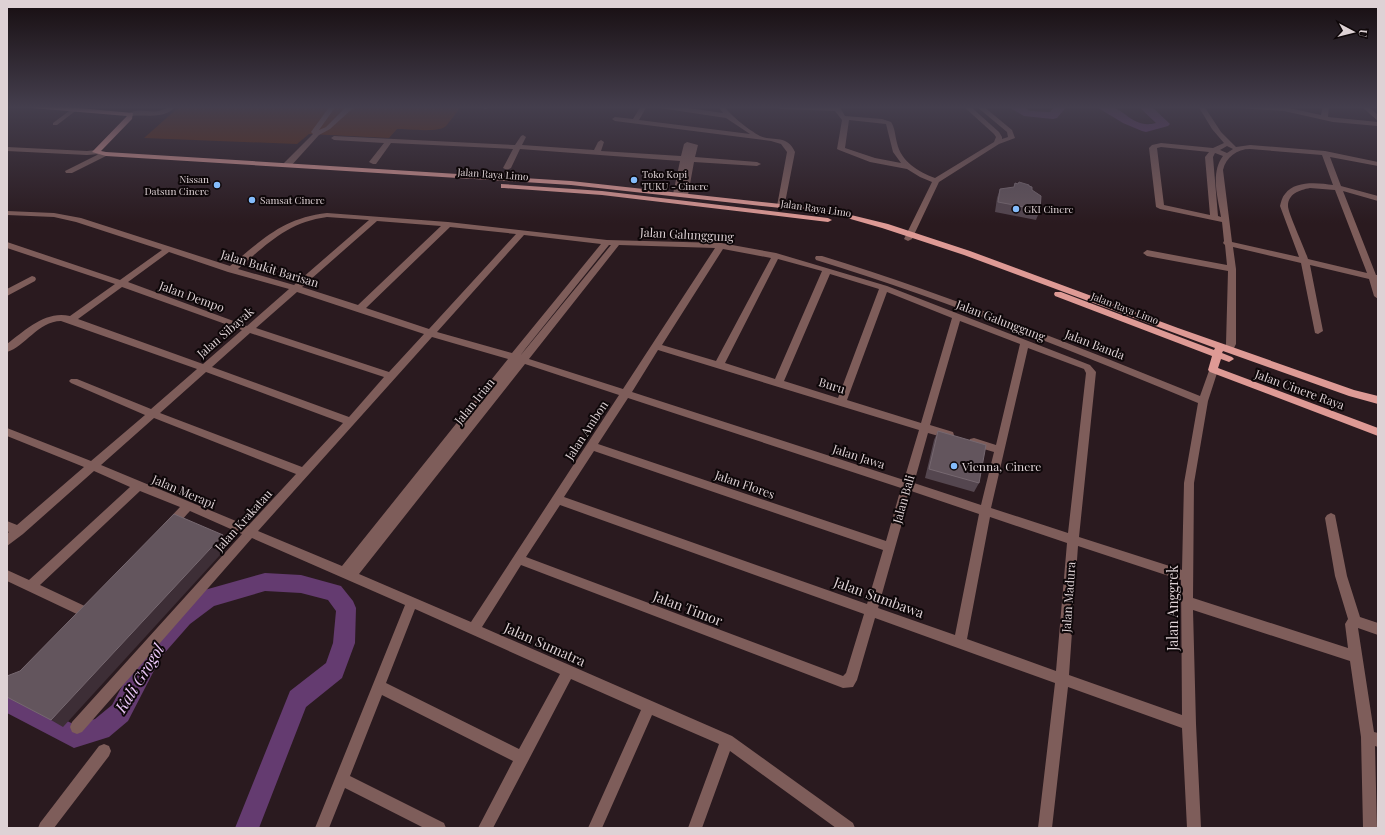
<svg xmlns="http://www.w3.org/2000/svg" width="1385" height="835" viewBox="0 0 1385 835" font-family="'Playfair Display',serif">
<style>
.green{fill:#5d280c}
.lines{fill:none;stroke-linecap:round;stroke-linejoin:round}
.river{fill:#643b70;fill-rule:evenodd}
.minor{fill:#7e5d5a;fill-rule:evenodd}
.major{fill:#de9a95;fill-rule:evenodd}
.wall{fill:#54464f}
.shaded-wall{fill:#3d2e36}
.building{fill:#63555d;stroke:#766870}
.poi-dot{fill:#84bcfb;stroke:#0e0709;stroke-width:1.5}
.labels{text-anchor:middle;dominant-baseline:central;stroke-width:4;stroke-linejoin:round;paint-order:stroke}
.far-street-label{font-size:10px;fill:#ded2d5;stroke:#0e0709}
.far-poi-label{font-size:10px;fill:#ded2d5;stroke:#0e0709;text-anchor:start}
.street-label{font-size:12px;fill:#ded2d5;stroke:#0e0709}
.poi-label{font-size:12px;fill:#ded2d5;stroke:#0e0709;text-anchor:start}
.near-street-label{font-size:14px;fill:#ded2d5;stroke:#0e0709}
.near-water-label{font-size:16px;font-style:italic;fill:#ecc8f9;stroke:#0e0709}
</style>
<rect width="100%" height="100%" fill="#2a1a1f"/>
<path class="green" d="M 180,106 L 462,106 C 456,112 452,119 446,126 C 440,133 407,129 397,129 L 389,138 L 309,134 L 297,144 L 144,138 Z"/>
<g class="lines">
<path class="river" d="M 1007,106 L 1022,106 L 1030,111 L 1050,112 L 1055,106 L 1067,106 L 1057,118 L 1053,119 L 1024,116 Z
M 1095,106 C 1099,106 1105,105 1109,106 C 1126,110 1134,129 1156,123 L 1138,106 L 1151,106 L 1170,124 L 1168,126 L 1146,132 L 1142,131 L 1123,123 Z
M 265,573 L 301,575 L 341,586 L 353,601 L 356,608 L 355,643 L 342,678 L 306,707 L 259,828 L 235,828 L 290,691 L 326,663 L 333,643 L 336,611 L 328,600 L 301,593 L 265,591 L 214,606 L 190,624 L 161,657 L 128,721 L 109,737 L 74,748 L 7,713 L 7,690 L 75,725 L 95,719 L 112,705 L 145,643 L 176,610 L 201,591 Z"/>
<path class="minor" d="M 169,106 L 176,106 C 164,120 148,114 131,116 L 128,114 C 140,105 155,118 169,106 Z
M 330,106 L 336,106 L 319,130 L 326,127 L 347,106 L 360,106 L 352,109 L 330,129 L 319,135 L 290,167 L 284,167 L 284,163 L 313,134 L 311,132 Z
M 473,106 L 489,106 L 489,107 L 486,109 Z
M 641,106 L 647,106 L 639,120 L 750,134 L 726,118 L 660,108 L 657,106 L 674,106 L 723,113 L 718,106 L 724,106 C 731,116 749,130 760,136 C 773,142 787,134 795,152 L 784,208 L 778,208 L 777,206 L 787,152 L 781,144 L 771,141 L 615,121 L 612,119 L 615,117 L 633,119 Z
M 778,106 L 839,106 L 845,116 L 882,119 L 891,122 C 895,128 895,135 897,143 C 901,161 918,172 935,178 L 994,142 L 996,137 L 994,134 L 963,106 L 970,106 L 999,132 L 1002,137 L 1002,139 L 1008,137 L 1007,132 L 976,106 L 983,106 L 1012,130 L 1015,138 L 999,144 L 939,182 L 912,239 L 908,241 L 904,239 L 932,182 L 920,177 L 907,169 L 870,162 L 839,150 L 837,149 L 842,120 L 835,111 L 781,109 L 779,108 ZM 849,120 L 886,124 L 893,152 L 901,163 L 875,158 L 845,148 Z
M 1198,106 L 1204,106 L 1221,132 L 1236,147 L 1250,145 L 1325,151 L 1378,162 L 1378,166 L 1330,157 L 1341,186 L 1378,196 L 1378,201 L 1343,191 L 1376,275 L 1378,275 L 1378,299 L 1374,296 L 1369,279 L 1310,265 L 1323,331 L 1318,334 L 1315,333 L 1301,263 L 1233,247 L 1236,269 L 1236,344 L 1232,352 L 1226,352 L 1224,350 L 1226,344 L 1228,271 L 1147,256 L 1143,253 L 1147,250 L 1227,265 L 1225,245 L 1223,243 L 1224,241 L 1222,222 L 1160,209 L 1156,207 L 1149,148 L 1152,145 L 1161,143 L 1213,148 L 1224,143 L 1212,129 ZM 1227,146 L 1233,149 L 1227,153 L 1220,150 ZM 1161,147 L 1209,152 L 1205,157 L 1210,215 L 1164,205 L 1157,148 ZM 1250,149 L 1322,155 L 1333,185 C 1319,183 1295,180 1285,194 C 1282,197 1281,202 1280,206 L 1299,257 L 1232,242 L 1223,170 C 1226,157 1237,149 1250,149 ZM 1215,153 L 1223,156 C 1210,173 1218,198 1221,217 L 1218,216 L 1213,157 ZM 1310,188 L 1335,190 L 1367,273 L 1308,259 C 1305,249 1288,213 1288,206 C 1288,194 1299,190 1310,188 Z
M 1236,106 L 1284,107 L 1321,115 L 1323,106 L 1329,106 L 1328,117 L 1378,122 L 1378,126 L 1333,122 L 1284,111 L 1239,108 Z
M 1361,106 L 1368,106 L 1378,115 L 1378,121 Z
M 73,108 L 78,109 L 57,125 L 53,125 L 53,123 Z
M 523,135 L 526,137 L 522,145 L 594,150 L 598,142 L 601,140 L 604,142 L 601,151 L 681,156 L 684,144 L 687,142 L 698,145 L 695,157 L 757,162 L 761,164 L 757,166 L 694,162 L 688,195 L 684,197 L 680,195 L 677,196 L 673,194 L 680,161 L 520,149 L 511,168 L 507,170 L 503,168 L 513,149 L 391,143 L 376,164 L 373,164 L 369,162 L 384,143 L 334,140 L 331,138 L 334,136 L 515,145 L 521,136 Z
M 7,147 L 87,151 L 96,150 L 100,152 L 99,154 L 87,155 L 7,151 Z
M 103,152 L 106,152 L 110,154 L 72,173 L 66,173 L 65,171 Z
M 7,211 L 54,213 L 81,218 L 230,266 C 263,239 283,218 327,213 L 448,222 L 607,240 L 721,243 L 776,253 L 887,286 L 1090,365 L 1096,372 L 1079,537 L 1182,570 L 1184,483 L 1198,403 C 1072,351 946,300 816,260 L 815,258 L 816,256 L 822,256 C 951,296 1075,345 1200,396 L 1210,368 L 1216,368 L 1218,370 L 1208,401 L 1194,483 L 1193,598 L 1348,648 L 1345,624 L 1348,619 L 1335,576 L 1325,518 L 1327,515 L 1331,513 L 1335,515 L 1347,576 L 1360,617 L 1378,623 L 1378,635 L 1358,628 L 1374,732 L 1378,733 L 1378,747 L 1375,746 L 1377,828 L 1363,828 L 1361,737 L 1350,661 L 1193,610 L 1196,724 L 1201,828 L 1187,828 L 1182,728 L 1068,687 L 1052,828 L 1038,828 L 1055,683 L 875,618 L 857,680 L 853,687 L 843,688 L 521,565 L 482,627 L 732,736 L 853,823 L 855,828 L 836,828 L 730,751 L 702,828 L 688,828 L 719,744 L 652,715 L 602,828 L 588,828 L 641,710 L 571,679 L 493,828 L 478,828 L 513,761 L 382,695 L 350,776 L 444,823 L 446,828 L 424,828 L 345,788 L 329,828 L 315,828 L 405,605 L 252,538 L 82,732 L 77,734 L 72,732 L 70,727 L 72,722 L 242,534 L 190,511 C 183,518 175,532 165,528 L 163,525 L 180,507 L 140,491 L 40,585 L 89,608 L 91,612 L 89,616 L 85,618 L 81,616 L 7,581 L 7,570 L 29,580 L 130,487 L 94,471 L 23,534 L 7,546 L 7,534 L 9,532 L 7,531 L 7,521 L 17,525 L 84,467 L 7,436 L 7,428 L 91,461 L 145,415 L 71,383 L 69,381 L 71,379 L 77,379 L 151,409 L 197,369 L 61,321 C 38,321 25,347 7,352 L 7,344 C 25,330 46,310 70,316 L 115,284 L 7,248 L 7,242 L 120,280 L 162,250 L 76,222 L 54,217 L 7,215 ZM 327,217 L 369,220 L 294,285 L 238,269 C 267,244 288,222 327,217 ZM 377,221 L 441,226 L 358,305 L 302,287 ZM 450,227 L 516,234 L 429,329 L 366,308 ZM 524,235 L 601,244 L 512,353 L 437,332 ZM 609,245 L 611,245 L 520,356 L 526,348 ZM 619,245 L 715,248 L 623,389 L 529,359 ZM 723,249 L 771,258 L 716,361 L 662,345 ZM 169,252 L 228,272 L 289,289 L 247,326 L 128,282 ZM 778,259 L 822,271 L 775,379 L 725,363 ZM 830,274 L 879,289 L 838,398 L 784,381 ZM 122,287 L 242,330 L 203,364 L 78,319 ZM 297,292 L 424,334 L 389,372 L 256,328 ZM 887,292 L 952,318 L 921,423 L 847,400 ZM 960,321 L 1020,344 L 996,445 L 974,438 L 970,439 L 969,442 L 970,445 L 994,452 L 981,505 L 914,483 L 928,433 L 949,439 L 953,438 L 954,435 L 953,432 L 930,425 ZM 250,333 L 253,334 L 384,377 L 349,417 L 212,367 ZM 432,337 L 508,359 L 342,566 L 258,531 ZM 1028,348 L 1084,369 L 1086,373 L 1068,533 L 991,508 ZM 658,350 L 919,430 L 904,480 L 632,392 ZM 525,364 L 619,395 L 471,622 L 359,574 ZM 206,372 L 343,423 L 302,467 L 160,413 ZM 628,398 L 901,488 L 886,541 L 598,444 ZM 154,418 L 296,474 L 248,526 L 101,465 ZM 594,451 L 883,550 L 867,604 L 564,497 ZM 911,491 L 979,514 L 955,635 L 878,608 ZM 560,505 L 864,614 L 846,673 L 843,676 L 526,557 ZM 990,517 L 1067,543 L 1056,671 L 967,639 ZM 1078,546 L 1181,580 L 1182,715 L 1069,675 ZM 415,609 L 560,674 L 519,749 L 386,683 Z
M 32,276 L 35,277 L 36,279 L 35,281 L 7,296 L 7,289 Z
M 104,744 L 109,746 L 111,751 L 109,756 L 54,828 L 38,828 L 40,823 L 99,746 Z"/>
<path class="major" d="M 29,106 L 57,106 L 133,113 L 132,119 L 101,151 L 106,152 L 571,181 L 781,204 L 847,214 L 888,224 L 970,251 L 1178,328 L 1354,390 L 1378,396 L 1378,404 L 1349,396 L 1223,351 L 1222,353 L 1232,357 L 1234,359 L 1229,362 L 1221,359 L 1218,368 L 1378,428 L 1378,436 L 1210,372 L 1208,370 L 1212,356 L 1055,296 L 1054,294 L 1055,292 L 1061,292 L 1214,350 L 1215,348 L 964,255 L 882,228 L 847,218 L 781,208 L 571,185 L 106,156 L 92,152 L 127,116 L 32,108 Z
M 501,184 L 602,191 L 828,218 L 832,220 L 828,222 L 602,195 L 504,188 L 501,188 Z"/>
</g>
<path class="wall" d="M 1015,183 L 1029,186 L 1032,190 L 1040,210 L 1036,220 L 995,212 L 997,198 L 1000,189 L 1014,187 Z
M 938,431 L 979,483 L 974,492 L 925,478 L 934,440 Z"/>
<path class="shaded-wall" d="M 223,535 L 231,543 L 63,727 L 51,720 Z"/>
<path class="building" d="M 1019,182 L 1029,185 L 1029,186 L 1032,187 L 1032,190 L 1041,196 L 1040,210 L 998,202 L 1000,189 L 1014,187 L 1015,183 L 1018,184 Z
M 938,431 L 986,445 L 979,483 L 929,469 Z
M 174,514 L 223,535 L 51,720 L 7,697 L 7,676 L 20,671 Z"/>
<linearGradient id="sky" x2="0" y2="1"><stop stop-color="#170e11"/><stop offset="0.48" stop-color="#443e4d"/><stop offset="1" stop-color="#443e4d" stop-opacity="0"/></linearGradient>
<rect width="1385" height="223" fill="url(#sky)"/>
<g class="poi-dot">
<circle cx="634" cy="180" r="4"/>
<circle cx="217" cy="185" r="4"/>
<circle cx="252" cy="200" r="4"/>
<circle cx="1016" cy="209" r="4"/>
<circle cx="954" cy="466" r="4"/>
</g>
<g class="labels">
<g class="far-street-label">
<text transform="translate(493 174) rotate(4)">Jalan Raya Limo</text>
<text transform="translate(816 208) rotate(8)">Jalan Raya Limo</text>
<text transform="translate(1125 308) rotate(21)">Jalan Raya Limo</text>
</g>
<g class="far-poi-label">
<text x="642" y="174">Toko Kopi<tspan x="642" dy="12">TUKU - Cinere</tspan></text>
<text x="209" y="179" text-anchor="end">Nissan<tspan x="209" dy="12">Datsun Cinere</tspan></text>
<text x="260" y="200">Samsat Cinere</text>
<text x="1024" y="209">GKI Cinere</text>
</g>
<g class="street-label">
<text transform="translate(687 234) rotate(3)">Jalan Galunggung</text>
<text transform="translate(270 268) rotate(17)">Jalan Bukit Barisan</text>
<text transform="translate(192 296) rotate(20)">Jalan Dempo</text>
<text transform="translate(1001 320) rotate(21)">Jalan Galunggung</text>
<text transform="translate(225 332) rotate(-41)">Jalan Sibayak</text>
<text transform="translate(1095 344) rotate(21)">Jalan Banda</text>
<text transform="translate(832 385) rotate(17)">Buru</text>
<text transform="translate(1300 389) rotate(20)">Jalan Cinere Raya</text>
<text transform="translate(474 401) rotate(-51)">Jalan Irian</text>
<text transform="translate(586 430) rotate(-57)">Jalan Ambon</text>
<text transform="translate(859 456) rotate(18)">Jalan Jawa</text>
<text transform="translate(745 484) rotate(19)">Jalan Flores</text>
<text transform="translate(184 491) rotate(23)">Jalan Merapi</text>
<text transform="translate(903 499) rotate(-74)">Jalan Bali</text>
<text transform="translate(243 520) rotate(-48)">Jalan Krakatau</text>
<text transform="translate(1068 597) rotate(-86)">Jalan Madura</text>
</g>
<g class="poi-label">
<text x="962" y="466">Vienna, Cinere</text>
</g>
<g class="near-street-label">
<text transform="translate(879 597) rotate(20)">Jalan Sumbawa</text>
<text transform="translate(688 608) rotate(21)">Jalan Timor</text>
<text transform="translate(1172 608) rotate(-90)">Jalan Anggrek</text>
<text transform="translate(545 644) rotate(24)">Jalan Sumatra</text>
</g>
<g class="near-water-label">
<text transform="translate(139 678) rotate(-58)">Kali Grogol</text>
</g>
</g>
<rect width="1385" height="835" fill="none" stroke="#ded2d5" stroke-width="16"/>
<g transform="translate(1353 32) rotate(97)" stroke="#0e0709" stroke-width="3" paint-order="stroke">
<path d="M0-3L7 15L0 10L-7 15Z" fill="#ded2d5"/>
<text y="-6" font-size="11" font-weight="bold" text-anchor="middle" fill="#ded2d5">U</text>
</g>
</svg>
